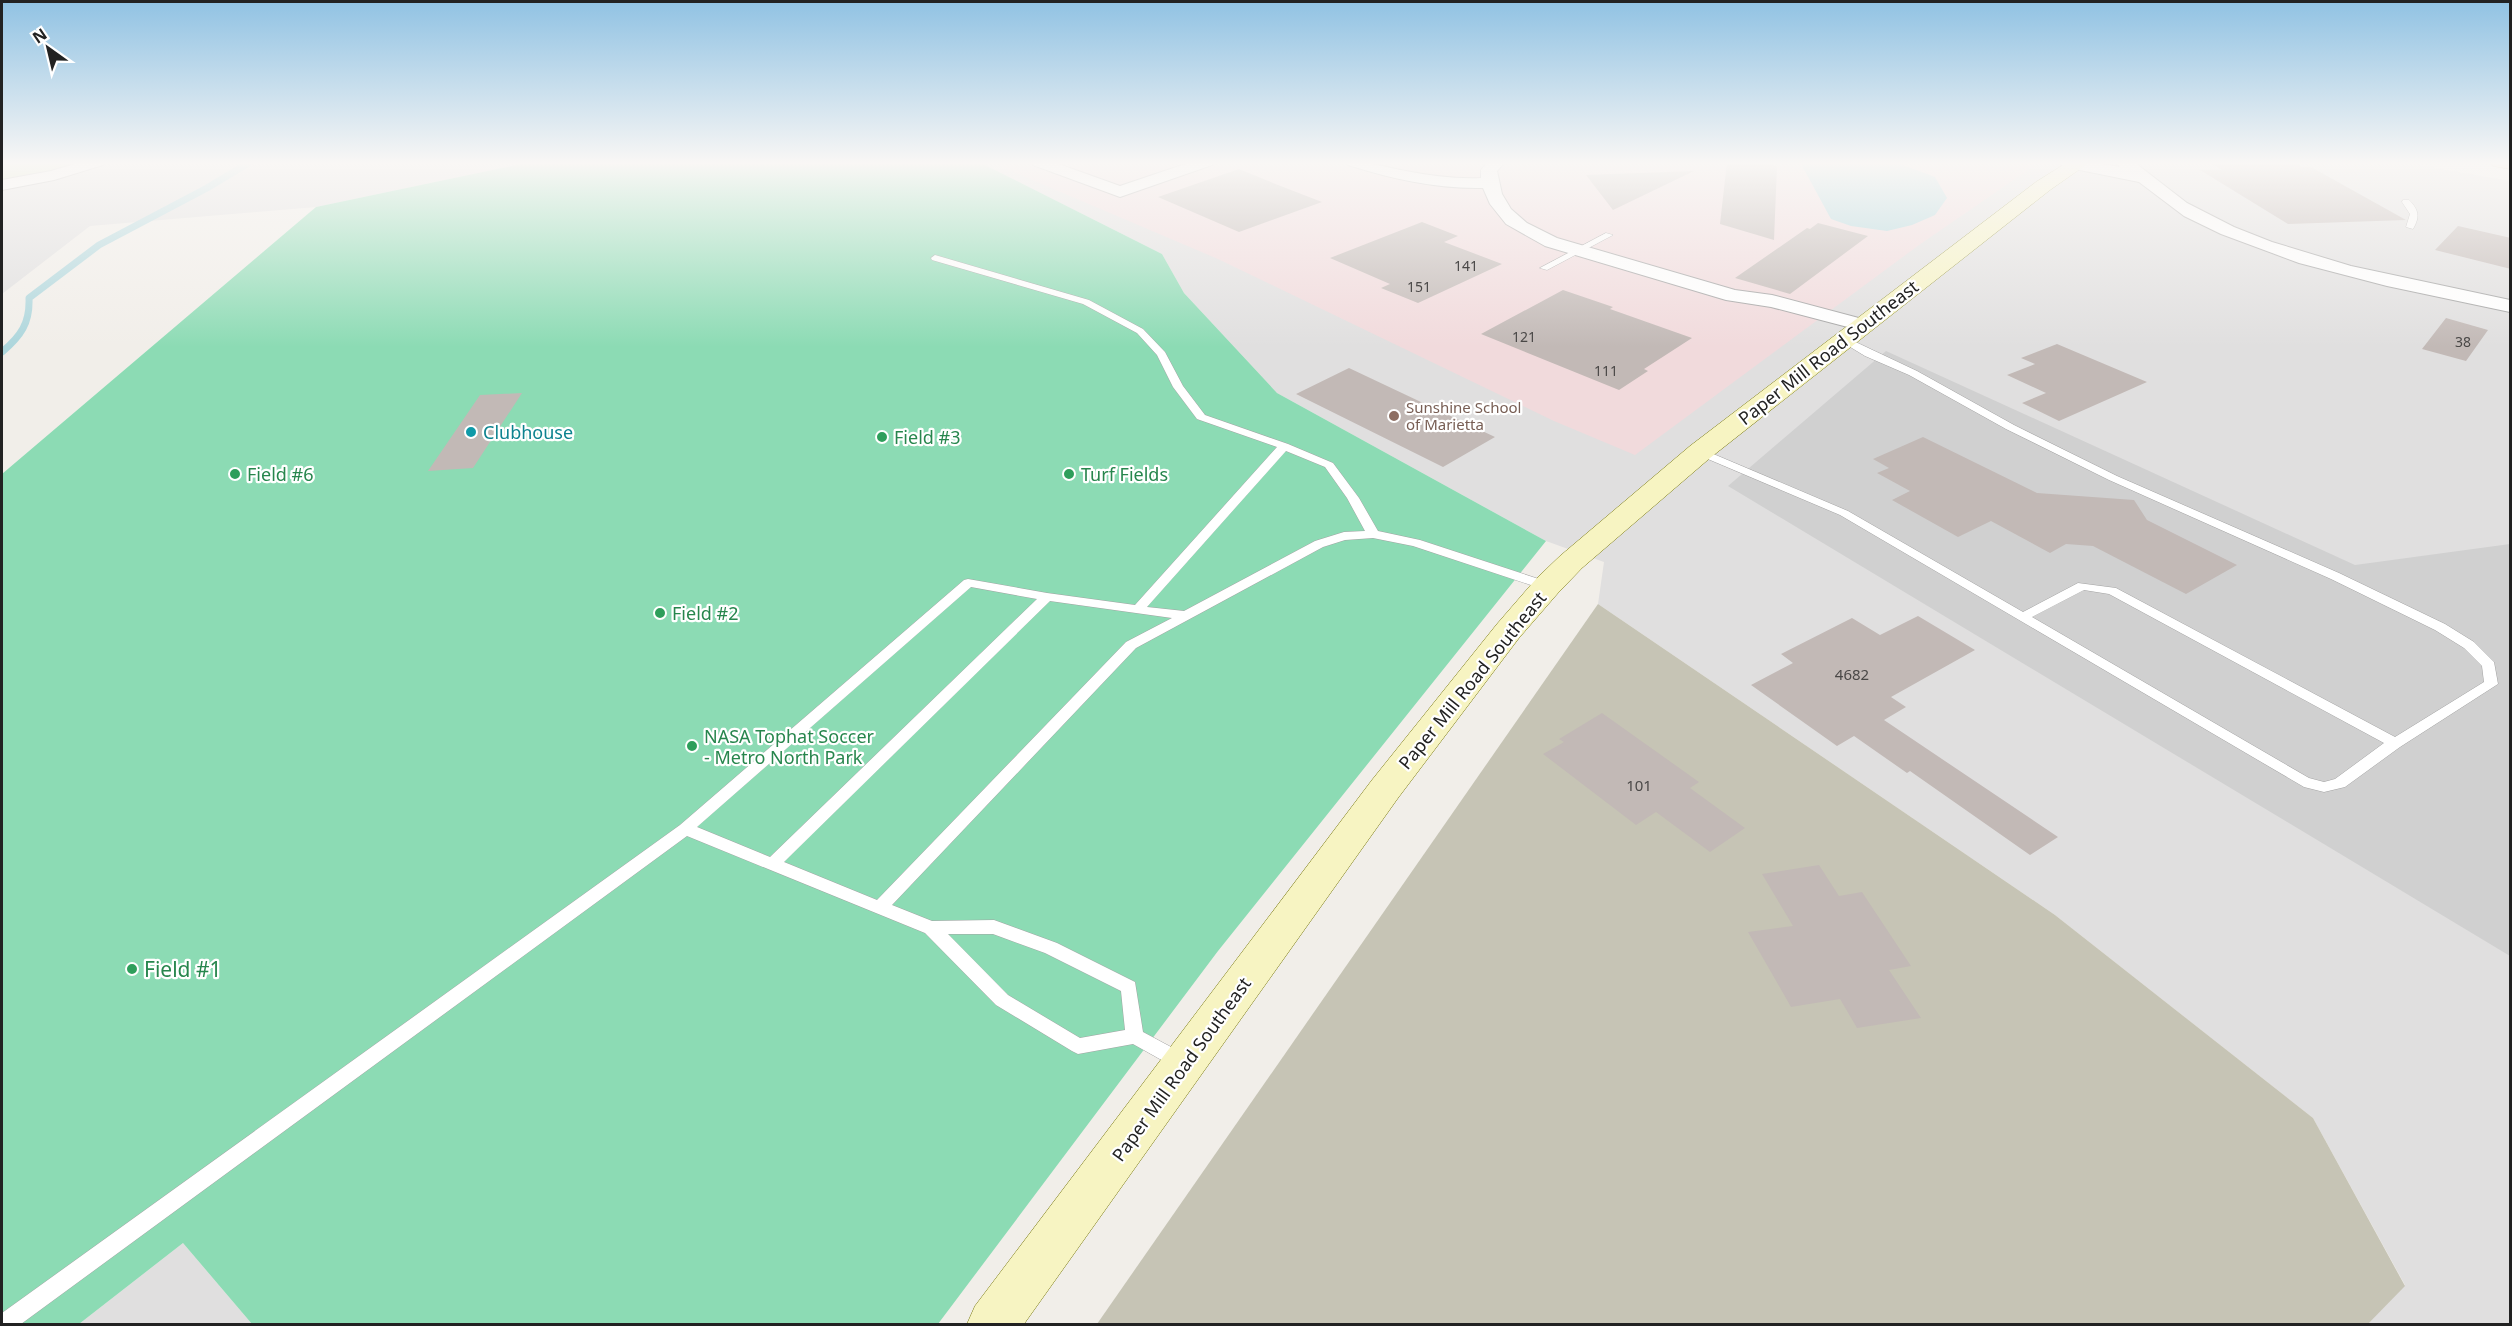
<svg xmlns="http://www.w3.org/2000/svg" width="2512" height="1326" viewBox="0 0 2512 1326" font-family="'Noto Sans',sans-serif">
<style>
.residential{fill:#e0dfdf}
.commercial{fill:#f1dadc}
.religious{fill:#d0d0d0}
.construction{fill:#c6c4b5}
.grass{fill:#d2e8b3}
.pitch{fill:#8cdbb4}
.water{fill:#add6dc}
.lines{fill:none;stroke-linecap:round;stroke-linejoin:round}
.stream{stroke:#add6dc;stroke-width:7}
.building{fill:#c2b9b6}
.lane-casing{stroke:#a3a3a3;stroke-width:1}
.street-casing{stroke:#a3a3a3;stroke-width:2}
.secondary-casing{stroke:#76760b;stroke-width:1}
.primary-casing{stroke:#975909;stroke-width:1}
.lane{fill:#fff;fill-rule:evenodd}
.street{fill:#fff;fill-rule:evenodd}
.secondary{fill:#f7f4c2;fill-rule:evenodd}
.primary{fill:#f7cda8;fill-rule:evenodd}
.education-dot{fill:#8d6e63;stroke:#fff;stroke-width:2}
.culture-dot{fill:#0f9aa8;stroke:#fff;stroke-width:2}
.leisure-dot{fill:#2e9e5b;stroke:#fff;stroke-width:2}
.labels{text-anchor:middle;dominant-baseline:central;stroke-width:4.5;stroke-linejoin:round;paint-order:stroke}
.far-number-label{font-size:14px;fill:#4a4847}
.far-education-label{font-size:15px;fill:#785e54;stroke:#fff;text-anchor:start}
.number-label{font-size:15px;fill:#4a4847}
.street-label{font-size:18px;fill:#222;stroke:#fff}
.culture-label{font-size:18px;fill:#0d838f;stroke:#fff;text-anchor:start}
.leisure-label{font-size:18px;fill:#27864d;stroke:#fff;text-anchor:start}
.near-leisure-label{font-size:21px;fill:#27864d;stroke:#fff;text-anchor:start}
</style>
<rect width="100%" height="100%" fill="#f1eee9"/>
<path class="residential" d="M 2,162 L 530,162 L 316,207 L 90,226 L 2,294 Z
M 979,162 L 2402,162 L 2510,181 L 2510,1324 L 2368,1324 L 2405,1285 L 2313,1118 L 2055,915 L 1598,604 L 1604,562 L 1546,541 L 1277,393 L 1184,293 L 1162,254 Z
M 183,1243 L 252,1324 L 79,1324 Z"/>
<path class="commercial" d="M 990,162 L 2040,162 L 1919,245 L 1635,455 L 1554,421 L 1218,259 Z"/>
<path class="religious" d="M 1886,351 L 2355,565 L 2510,544 L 2510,956 L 1728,486 Z"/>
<path class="construction" d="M 1598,604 L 2055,915 L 2313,1118 L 2405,1286 L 2368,1324 L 1097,1324 Z"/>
<path class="grass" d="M 2,162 L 88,162 L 2,183 Z"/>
<path class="pitch" d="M 530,162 L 979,162 L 1162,254 L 1184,293 L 1277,393 L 1546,541 L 1218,951 L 938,1324 L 252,1324 L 183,1243 L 79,1324 L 2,1324 L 2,474 L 316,207 Z"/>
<path class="water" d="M 1800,162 L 1895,162 L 1935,177 L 1947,198 L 1935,215 L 1912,225 L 1887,231 L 1851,226 L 1831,219 Z"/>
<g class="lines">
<path class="stream" d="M 2,352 C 21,336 30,323 29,298 L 99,245 L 207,188 L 250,162"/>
</g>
<path class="building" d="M 1727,162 L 1764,162 L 1777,166 L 1774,240 L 1720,224 Z
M 2209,162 L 2292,162 L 2302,167 L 2311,167 L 2406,220 L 2288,224 L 2200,170 L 2222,170 Z
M 1239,169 L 1278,185 L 1322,202 L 1239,232 L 1158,197 Z
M 1694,171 L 1613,210 L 1586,175 Z
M 1422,222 L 1458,236 L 1444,242 L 1502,264 L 1418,303 L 1381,288 L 1390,284 L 1330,258 Z
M 1818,223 L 1868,236 L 1790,294 L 1735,278 L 1807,228 L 1810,229 Z
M 2458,226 L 2511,238 L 2511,269 L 2435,250 Z
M 1563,290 L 1613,307 L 1610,309 L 1692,338 L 1644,369 L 1648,371 L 1619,390 L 1481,334 Z
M 2446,318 L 2488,330 L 2466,361 L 2422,349 Z
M 2057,344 L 2147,382 L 2059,421 L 2022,403 L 2046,393 L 2007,375 L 2035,364 L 2021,358 Z
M 1349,368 L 1495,437 L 1443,467 L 1296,394 Z
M 522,393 L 473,468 L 428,471 L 480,395 Z
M 1923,437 L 2037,493 L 2134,500 L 2147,520 L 2237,565 L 2186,594 L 2093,546 L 2066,544 L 2050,553 L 1991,521 L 1958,537 L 1892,500 L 1910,491 L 1877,473 L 1889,468 L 1873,459 Z
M 1918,616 L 1975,650 L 1891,697 L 1906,707 L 1884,720 L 2058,837 L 2030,855 L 1910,771 L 1907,773 L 1854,736 L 1837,746 L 1751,685 L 1793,663 L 1781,654 L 1852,618 L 1880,635 Z
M 1602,713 L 1699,782 L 1690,788 L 1745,828 L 1710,852 L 1656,812 L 1636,825 L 1543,754 L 1564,742 L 1559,739 Z
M 1819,865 L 1839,896 L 1862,892 L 1911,966 L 1889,970 L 1921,1018 L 1857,1028 L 1840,999 L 1791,1007 L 1748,932 L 1793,926 L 1762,874 Z"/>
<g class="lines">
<defs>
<path id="lane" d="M 2403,200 L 2409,200 C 2419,210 2420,217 2413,229 L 2406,227 L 2410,214 L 2402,202 Z
M 1606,233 L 1613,235 L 1547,270 L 1540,268 Z
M 935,255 L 1089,300 L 1143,329 L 1165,352 L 1183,386 L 1205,415 L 1288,444 L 1333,463 L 1359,498 L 1378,531 L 1420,540 L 1551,583 L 1553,586 L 1551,589 L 1543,589 L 1413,546 L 1373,538 L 1345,540 L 1323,547 L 1136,648 L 892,905 L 932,921 L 994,920 L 1057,943 L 1135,982 L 1143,1032 L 1186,1055 L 1189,1061 L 1186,1067 L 1180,1069 L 1174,1067 L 1133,1044 L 1078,1054 L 1072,1051 L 996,1005 L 925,933 L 687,836 L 21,1324 L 2,1324 L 2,1313 L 680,825 L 964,580 L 968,579 L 1047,593 L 1135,605 L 1277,447 L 1197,419 L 1173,387 L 1157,355 L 1137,333 L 1083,304 L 932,260 L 931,258 ZM 1286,451 L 1325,467 L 1347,498 L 1365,531 L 1344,532 L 1315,541 L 1184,611 L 1147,607 ZM 971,587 L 1037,599 L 770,857 L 697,827 ZM 1050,601 L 1172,618 L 1126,642 L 877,900 L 784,862 ZM 948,934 L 993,934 L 1045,953 L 1121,991 L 1125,1030 L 1080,1038 L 1008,995 Z
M 1845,337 L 1917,371 L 2014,425 L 2117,476 L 2339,573 L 2445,624 L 2474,642 L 2494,662 L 2498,684 L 2400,747 L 2345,787 L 2324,792 L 2304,787 L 1840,515 L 1696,454 L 1696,450 L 1704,450 L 1848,511 L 2023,612 L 2078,583 L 2116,588 L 2395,737 L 2484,682 L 2482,666 L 2464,648 L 2435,630 L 2331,579 L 2109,480 L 2006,429 L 1909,375 L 1865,356 L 1842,342 L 1842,338 ZM 2084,590 L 2109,594 L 2384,743 L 2335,779 L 2324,782 L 2309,778 L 2032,617 Z"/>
<path id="street" d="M 81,162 L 105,162 L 103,165 L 54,180 L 2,190 L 2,180 L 51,171 Z
M 1031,162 L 1053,162 L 1120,186 L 1191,162 L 1214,162 L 1212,165 L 1120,197 L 1033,165 Z
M 1346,162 C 1367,161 1385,167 1406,171 C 1431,176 1456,179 1481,178 L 1481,170 L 1488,162 L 1505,162 L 1497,171 L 1502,194 L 1511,209 L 1527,223 L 1557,238 L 1735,290 L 1772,295 L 1870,321 L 1873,325 L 1870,329 L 1863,331 L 1771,307 L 1726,300 L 1545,246 L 1506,224 L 1490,204 L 1483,188 C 1437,189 1392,179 1348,165 Z
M 2057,162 L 2092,162 L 2120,167 L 2116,162 L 2134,162 L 2187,203 L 2234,227 L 2272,242 L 2351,266 L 2510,300 L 2510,312 L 2387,286 L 2299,263 L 2221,234 L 2184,216 L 2139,182 L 2065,167 Z"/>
<path id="secondary" d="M 2068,162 L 2090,162 L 2050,190 L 1710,458 L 1582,568 L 1558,593 L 1519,638 L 1398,798 L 1024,1324 L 967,1324 L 975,1306 L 1372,780 L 1497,624 L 1536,579 L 1560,556 L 1690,446 L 2036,182 Z"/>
<path id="primary" d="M 2491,162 L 2510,162 L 2510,169 L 2493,166 Z"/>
</defs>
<use href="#lane" class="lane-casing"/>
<use href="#street" class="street-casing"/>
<use href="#secondary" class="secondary-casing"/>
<use href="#primary" class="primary-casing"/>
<use href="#lane" class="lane"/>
<use href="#street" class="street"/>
<use href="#secondary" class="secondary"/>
<use href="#primary" class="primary"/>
</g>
<linearGradient id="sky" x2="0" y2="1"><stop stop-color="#90c2e3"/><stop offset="0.47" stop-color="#f9f7f5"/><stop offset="1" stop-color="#f9f7f5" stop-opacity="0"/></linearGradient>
<rect width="2512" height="347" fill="url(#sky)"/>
<circle class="education-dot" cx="1394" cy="416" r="6"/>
<circle class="culture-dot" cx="471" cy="432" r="6"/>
<g class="leisure-dot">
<circle cx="882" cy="437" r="6"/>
<circle cx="235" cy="474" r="6"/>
<circle cx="1069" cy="474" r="6"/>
<circle cx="660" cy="613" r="6"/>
<circle cx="692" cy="746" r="6"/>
<circle cx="132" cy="969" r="6"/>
</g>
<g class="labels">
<g class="far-number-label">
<text x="1466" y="265">141</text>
<text x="1419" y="286">151</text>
<text x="1524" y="336">121</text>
<text x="2463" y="341">38</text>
<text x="1606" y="370">111</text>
</g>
<g class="far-education-label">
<text x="1406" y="407">Sunshine School<tspan x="1406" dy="17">of Marietta</tspan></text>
</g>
<g class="number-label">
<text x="1852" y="674">4682</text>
<text x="1639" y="785">101</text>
</g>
<g class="street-label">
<text transform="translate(1828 352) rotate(-38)">Paper Mill Road Southeast</text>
<text transform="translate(1472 680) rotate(-51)">Paper Mill Road Southeast</text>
<text transform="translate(1181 1069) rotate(-54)">Paper Mill Road Southeast</text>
</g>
<g class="culture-label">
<text x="483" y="432">Clubhouse</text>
</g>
<g class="leisure-label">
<text x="894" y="437">Field #3</text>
<text x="247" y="474">Field #6</text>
<text x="1081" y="474">Turf Fields</text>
<text x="672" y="613">Field #2</text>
<text x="704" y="736">NASA Tophat Soccer<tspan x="704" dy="21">- Metro North Park</tspan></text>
</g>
<g class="near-leisure-label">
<text x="144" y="969">Field #1</text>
</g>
</g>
<rect width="2512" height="1326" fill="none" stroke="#222222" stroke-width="6"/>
<g transform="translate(48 48) rotate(326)" stroke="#ffffff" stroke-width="4.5" paint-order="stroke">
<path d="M0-4.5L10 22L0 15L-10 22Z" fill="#222222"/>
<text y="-9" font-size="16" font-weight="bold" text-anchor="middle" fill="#222222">N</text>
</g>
</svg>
